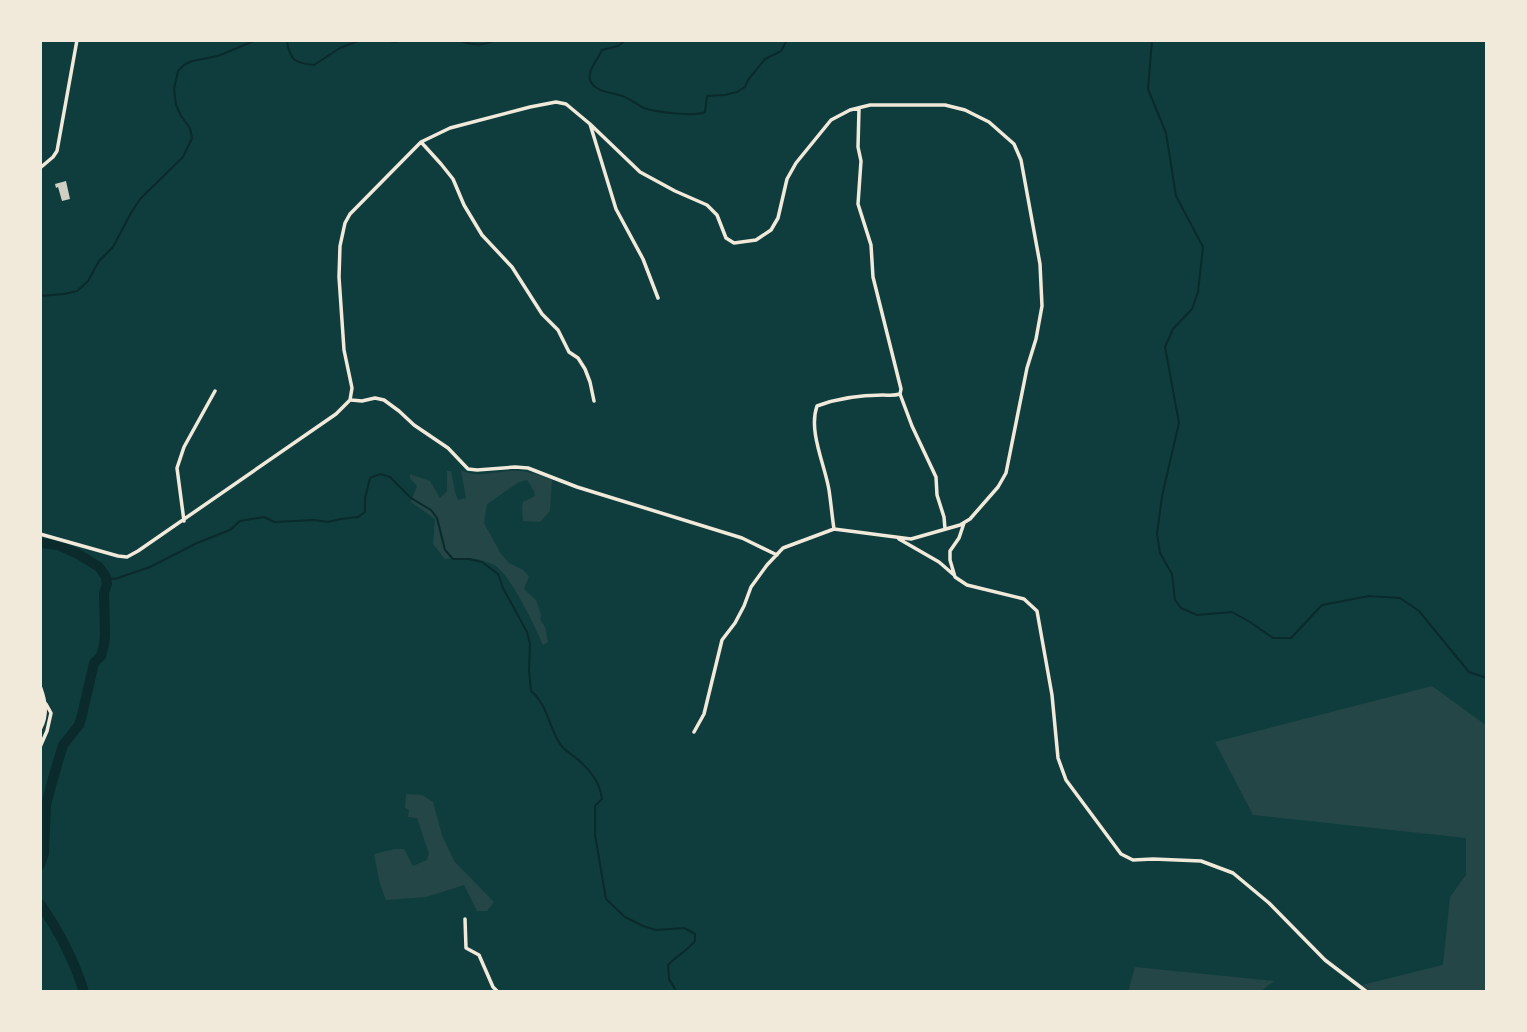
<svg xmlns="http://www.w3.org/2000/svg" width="1527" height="1032" viewBox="0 0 1527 1032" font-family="Commissioner,sans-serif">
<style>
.green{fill:#244646}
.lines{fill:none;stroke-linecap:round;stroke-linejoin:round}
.stream{stroke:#0a2a2b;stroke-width:2}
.river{stroke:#0a2a2b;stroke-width:10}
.building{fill:#cfcfc3}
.minor{stroke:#f1e9da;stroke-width:3.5}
.tertiary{stroke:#f1e9da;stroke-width:3.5}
.primary{stroke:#f1e9da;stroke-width:5}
</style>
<rect width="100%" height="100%" fill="#0f3d3e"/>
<path class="green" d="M 461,470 C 475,479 496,471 512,471 C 525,470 540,475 552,480 L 550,511 L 540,522 L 523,521 L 522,507 L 523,502 L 535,496 L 534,491 L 527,480 L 519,482 L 487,504 L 484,523 L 501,554 L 509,563 L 523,570 L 529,576 L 524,589 L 536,600 L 541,615 L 540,619 L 545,627 L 548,642 L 543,645 C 536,628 509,572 494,565 C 478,557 461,557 445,559 L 433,544 L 435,519 L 411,502 L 417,486 L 410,478 L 410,474 L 430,481 L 440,498 L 447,491 L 447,471 L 451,471 L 455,492 L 458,500 L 466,498 Z
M 1432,686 L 1487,726 L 1487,992 L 1372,992 L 1362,985 L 1443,965 L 1450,897 L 1466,875 L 1466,838 L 1253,815 L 1215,742 Z
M 406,794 L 422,795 L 433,802 L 442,835 L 454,861 L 494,902 L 487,911 L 477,911 L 464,885 L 426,897 L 386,900 L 380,884 L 374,854 L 395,849 L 404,849 L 413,866 L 427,860 L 429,854 L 417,818 L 408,817 L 409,810 L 405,808 Z
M 1135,967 L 1274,981 L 1260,992 L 1128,992 Z"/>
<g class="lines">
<path class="stream" d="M 384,40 L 395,42 L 402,40
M 458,40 C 470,45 483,47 495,40
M 626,40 L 618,46 L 602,50 C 598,59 587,71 590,80 C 595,92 610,92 619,95 C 628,97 636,104 644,108 C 656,112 694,117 705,112 L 707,96 L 725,95 L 737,92 L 745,87 L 748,80 L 765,59 L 781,51 L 787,40
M 1152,40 L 1148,89 L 1166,133 L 1176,196 L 1203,247 L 1198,292 L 1192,309 L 1173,329 L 1165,347 L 1179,423 L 1162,496 L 1157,534 L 1160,553 L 1172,574 L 1175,600 L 1181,608 L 1197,615 L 1232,612 L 1250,622 L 1273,638 L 1291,638 L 1322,605 L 1369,596 L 1400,598 L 1419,611 L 1469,672 L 1487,678
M 40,296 L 64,294 L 77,291 L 88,281 L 99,261 L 113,247 L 131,213 L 140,199 L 183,157 L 192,138 L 190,128 L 181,116 L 176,105 L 174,89 L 178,71 L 184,65 L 192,61 L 218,56 L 254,41 L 287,41 C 290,61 295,63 314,65 L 340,48 L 361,40
M 106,577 L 113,579 L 118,578 L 150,567 L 197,543 L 230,530 L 240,521 L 264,517 L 274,522 L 314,520 L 328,522 L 341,519 L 358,517 L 365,512 L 365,498 L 370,478 L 380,474 L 390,477 L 411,498 L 431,510 L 437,518 L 445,550 L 453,559 L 469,559 L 482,562 L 498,574 L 503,588 L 527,632 L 530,644 L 529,671 L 531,691 C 547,704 549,727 560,744 C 564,750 571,754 576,758 C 590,770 600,782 602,799 L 595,806 L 595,835 L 606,899 L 625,917 L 643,926 L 656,930 L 684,928 L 695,934 L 695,941 C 687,951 676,956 668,965 L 669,979 L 677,992"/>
<path class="river" d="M 40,543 L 58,545 L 78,554 L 99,567 L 106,577 L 107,584 L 104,593 L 105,635 L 104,645 L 101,656 L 94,663 L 82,715 L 79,725 L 63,745 L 52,782 L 46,805 L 44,853 L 40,865
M 40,904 C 59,931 74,960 84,992"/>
</g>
<path class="building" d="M 66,181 L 70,199 L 62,201 L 58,187 L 56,188 L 55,184 Z"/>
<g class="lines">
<path class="minor" d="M 590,124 L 616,209 L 643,259 L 658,298
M 421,142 L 441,164 L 453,179 L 464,205 L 482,235 L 512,267 L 542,314 L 558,330 L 569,352 L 578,358 L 585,369 L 590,382 L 594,401
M 900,394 L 912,426 L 936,477 L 937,495 L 944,517 L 945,529
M 351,400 L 362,401 L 375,398 L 384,400 L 399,411 L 414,425 L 448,448 L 468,469 L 477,470 L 515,467 L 528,468 L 577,487 L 742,538 L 777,555
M 184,521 L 177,468 L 184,447 L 215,391
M 964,523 L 959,538 L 950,551 L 950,560 L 955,577 L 967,585 L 1024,599 L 1037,611 L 1052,695 L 1058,758 L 1066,780 L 1121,854 L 1133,860 L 1153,859 L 1201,861 L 1233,873 L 1269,903 L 1325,960 L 1367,992
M 834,529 C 832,516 831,503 829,490 C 825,465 808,431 817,406 C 838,398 861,395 883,395 C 889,395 893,396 900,394 L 901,389 L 873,277 L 871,245 L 858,204 L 861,161 L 858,147 L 859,109
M 40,534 L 118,556 L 127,557 L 138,551 L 336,414 L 350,400 L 352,388 L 344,350 L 339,277 L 340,246 L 345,223 L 350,214 L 421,142 L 450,128 L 530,107 L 556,102 L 566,104 L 590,124 L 640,172 L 675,191 L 707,205 L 717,215 L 726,238 L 734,243 L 756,240 L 771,230 L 778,218 L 787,179 L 796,163 L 831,120 L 850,110 L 870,105 L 945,105 L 965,110 L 989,122 L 1014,144 L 1021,160 L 1040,264 L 1042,306 L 1036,339 L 1027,368 L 1006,473 L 998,487 L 970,519 L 960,525 L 911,539 L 834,529 L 783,548 L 767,565 L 751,587 L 744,606 L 735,623 L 722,640 L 704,714 L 694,732
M 899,539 L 939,562 L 954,575
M 40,747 L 47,731 L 51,713 L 46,704
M 465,919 L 466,948 L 479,955 L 493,987 L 498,992"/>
<path class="tertiary" d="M 40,168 L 53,157 L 57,151 L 77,40"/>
<path class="primary" d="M 40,688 C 45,702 47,714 40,728"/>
</g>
<rect width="1527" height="1032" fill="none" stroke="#f1e9da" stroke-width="84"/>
</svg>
